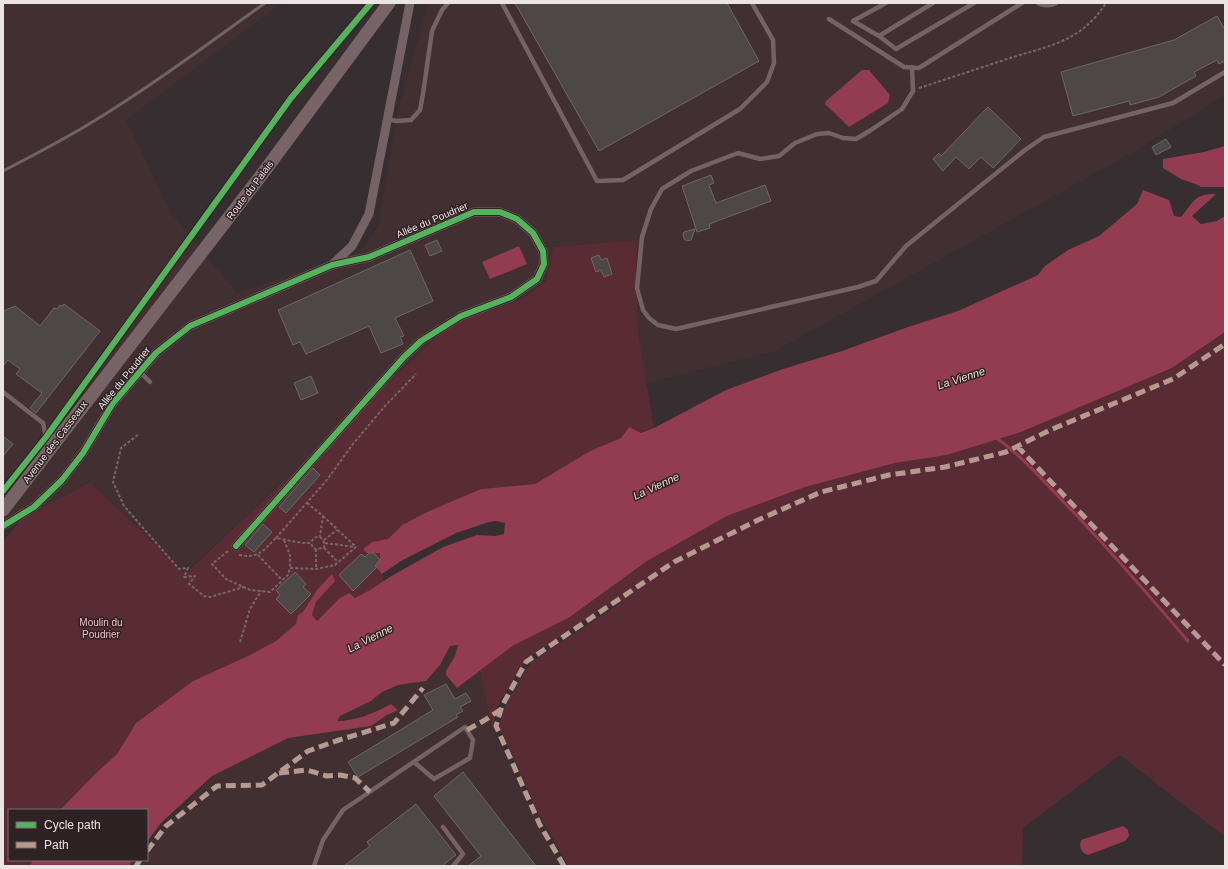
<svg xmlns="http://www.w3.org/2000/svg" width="1228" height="869" viewBox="0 0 1228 869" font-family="Helvetica,sans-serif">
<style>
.built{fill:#422f32}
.green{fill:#592b34}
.water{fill:#933b50}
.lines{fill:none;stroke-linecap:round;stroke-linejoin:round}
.stream{stroke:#933b50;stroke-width:3}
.building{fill:#4e4748;stroke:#6d6768}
.path{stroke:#76686a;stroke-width:2;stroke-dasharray:3 2;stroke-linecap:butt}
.lane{stroke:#756266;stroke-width:4.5}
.street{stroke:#756266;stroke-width:9}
.secondary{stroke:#786467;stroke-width:13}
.rail{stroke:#6e6365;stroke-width:3}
.quiet{stroke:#b69a8f;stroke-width:5;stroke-dasharray:10 5;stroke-linecap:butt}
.cycleway-casing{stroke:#2f2224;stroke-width:8}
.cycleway{stroke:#56b35d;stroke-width:6}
.labels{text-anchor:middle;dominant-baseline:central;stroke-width:3;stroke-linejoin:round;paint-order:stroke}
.street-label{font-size:10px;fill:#ece3e4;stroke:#2f2224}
.park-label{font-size:10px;fill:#f4bec6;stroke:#2f2224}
.water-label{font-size:11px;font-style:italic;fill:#f1d5d9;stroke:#2f2224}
</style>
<rect width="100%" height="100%" fill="#362e30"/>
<path class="built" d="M 3,3 L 282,3 L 126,120 L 172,214 L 237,293 L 361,251 L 378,226 L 398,111 L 428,3 L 1225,3 L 1225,95 L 1137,150 L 775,351 L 647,383 L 638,330 L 634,240 L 553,247 L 546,281 L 527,296 L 433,340 L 184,574 L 90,482 L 3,530 Z
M 459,645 L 455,656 L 446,671 L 457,688 L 480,671 L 492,729 L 562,866 L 129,866 L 134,860 L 147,860 L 147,846 L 212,776 L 288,738 L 371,726 L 387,715 L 397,710 L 391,704 L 373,714 L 336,721 L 340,716 L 371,701 L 382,692 L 399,685 L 426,681 L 440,665 L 450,646 Z"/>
<path class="green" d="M 635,240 L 638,330 L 654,428 L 640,433 L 629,427 L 621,438 L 590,451 L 535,484 L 481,489 L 429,511 L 402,525 L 388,539 L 372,542 L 369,553 L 380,553 L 380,560 L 375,566 L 382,574 L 384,581 L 370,590 L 324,614 L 317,621 L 312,615 L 316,602 L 335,581 L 317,590 L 303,612 L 298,615 L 296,624 L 276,641 L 250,655 L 193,681 L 136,723 L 117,754 L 95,774 L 60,810 L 9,810 L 9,860 L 33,860 L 30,866 L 3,866 L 3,542 L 21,520 L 90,482 L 185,574 L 433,340 L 450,327 L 466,318 L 506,305 L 527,296 L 546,281 L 553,247 Z
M 1225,332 L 1225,837 L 1120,755 L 1023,828 L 1022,866 L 568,866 L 535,807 L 499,727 L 505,705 L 530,663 L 622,602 L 600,610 L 528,658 L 498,704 L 492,729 L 480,671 L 514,645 L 570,617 L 647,561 L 727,516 L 805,487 L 895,463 L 947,455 L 1021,432 L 1172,368 Z"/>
<path class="water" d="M 862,70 L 869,70 L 890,95 L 888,103 L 849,127 L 825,104 L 826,101 Z
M 1225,146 L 1225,187 L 1201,187 L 1198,185 L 1181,179 L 1163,168 L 1163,159 L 1204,152 Z
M 1143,190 L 1169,200 L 1174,216 L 1181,217 C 1194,202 1193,194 1216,194 L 1192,216 L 1201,224 L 1217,221 L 1225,216 L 1225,332 L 1172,368 L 1021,432 L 947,455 L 895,463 L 805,487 L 727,516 L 647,561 L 570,617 L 514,645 L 457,688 L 446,675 L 446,671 L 455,656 L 458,645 L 450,646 L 440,665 L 426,681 L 398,685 L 382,692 L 371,701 L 340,716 L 337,721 C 355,721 375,713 391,704 L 398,710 L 387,715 L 371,726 L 288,738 L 212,776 L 161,823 L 147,842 L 147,810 L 60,810 L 95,774 L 117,754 L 136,723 L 193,681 L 250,655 L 276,641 L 296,624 L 298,615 L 303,612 L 317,590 L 332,574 L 335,581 L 316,602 L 312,615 L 317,621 L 340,598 L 349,593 L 355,598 L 370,590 L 393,575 L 443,547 L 477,535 L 495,536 L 504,534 L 505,523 L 496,521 L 489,522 L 456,533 L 401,561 L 382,574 L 375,566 L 380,560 L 380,553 L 367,553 L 363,549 L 372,542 L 388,539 L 402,525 L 429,511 L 481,489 L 535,484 L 590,451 L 621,438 L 629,427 L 641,433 L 654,428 L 726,390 L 783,369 L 842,351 L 908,327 L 958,311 L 1038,275 L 1045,266 L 1068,250 L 1099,236 L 1137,204 Z
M 519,246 L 527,264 L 490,279 L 482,262 Z
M 1123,826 L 1128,830 L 1129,836 L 1125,841 L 1088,855 C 1081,852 1079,848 1081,840 Z
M 33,860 L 133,860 L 129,866 L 30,866 Z"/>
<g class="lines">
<path class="stream" d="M 996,438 C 1017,452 1038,475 1056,494 C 1102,541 1145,591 1188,641"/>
</g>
<path class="building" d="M 515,3 L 727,3 L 759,61 L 599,151 Z
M 1217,16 L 1225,30 L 1225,61 L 1219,64 L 1217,60 L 1194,72 L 1196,76 L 1159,97 L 1130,105 L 1129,101 L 1073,116 L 1061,72 L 1174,40 Z
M 988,107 L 1021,139 L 993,168 L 981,157 L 969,169 L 956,157 L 943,171 L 933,159 L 939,153 L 941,156 Z
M 1166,139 L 1171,147 L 1156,155 L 1152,147 Z
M 711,175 L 714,183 L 709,185 L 716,203 L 765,185 L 771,201 L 709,224 L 710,228 L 697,232 L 682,186 Z
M 695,229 L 691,240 L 687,241 L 684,239 L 683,235 L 684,232 Z
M 437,240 L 442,251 L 430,256 L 425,245 Z
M 410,250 L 433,301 L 395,318 L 404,336 L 400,337 L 403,344 L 381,353 L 369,326 L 306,354 L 300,342 L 293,345 L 278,310 Z
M 599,255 L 601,260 L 607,258 L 612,274 L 604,277 L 601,270 L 596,272 L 591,258 Z
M 64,304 L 100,331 L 36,413 L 30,408 L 42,393 L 16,374 L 20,369 L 8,360 L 3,366 L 3,311 L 15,306 L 40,326 L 54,308 L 57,309 L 60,305 L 61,306 Z
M 311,376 L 318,393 L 301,400 L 294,383 Z
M 3,436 L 13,444 L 3,456 Z
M 313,468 L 320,475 L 286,513 L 279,507 Z
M 263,524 L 272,532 L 254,552 L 245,545 Z
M 369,553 L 374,553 L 380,560 L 375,566 L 377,567 L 353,591 L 339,575 L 361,554 L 365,557 Z
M 295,572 L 306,584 L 303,587 L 311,594 L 291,614 L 276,599 L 280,595 L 276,590 Z
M 446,684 L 455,699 L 466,693 L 471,701 L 460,707 L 463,711 L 456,715 L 458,717 L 358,777 L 348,762 L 433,710 L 424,695 Z
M 463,772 L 536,866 L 468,866 L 481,856 L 434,796 Z
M 416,804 L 456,855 L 442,866 L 344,866 L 370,846 L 367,842 Z"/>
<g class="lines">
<path class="path" d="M 919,88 C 947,79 974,70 1001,61 C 1044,46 1079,45 1106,3
M 138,435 L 121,448 L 113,482 L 124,506 L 179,569 L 188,568 L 184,577 L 195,576 L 189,584 L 204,596 L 210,597 L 244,587
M 307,503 L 323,516 L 320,537
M 323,516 L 356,547
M 276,538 L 326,481 L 353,444 L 385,406 L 416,374
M 284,540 L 290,555 L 290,568
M 324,540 L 337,530
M 325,543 L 355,547
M 324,548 L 338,562
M 316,549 L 316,569
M 228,551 L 212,564 L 226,579 L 250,590 L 270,592 L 288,575 L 290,568 L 316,569 L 335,565 L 356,547
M 239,555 C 258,559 264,550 276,538 L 302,543 L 311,543 L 313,548 L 316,549 L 324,548 C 326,537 315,532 311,543
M 258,555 L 282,580
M 240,642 L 250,609 L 261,591"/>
<path class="lane" d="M 502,3 L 597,181 L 623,180 L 740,109 L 767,82 L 774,63 L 773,40 L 752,3
M 933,3 L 879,36 L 896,49 L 974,3
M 1038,3 C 1043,6 1051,6 1056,3
M 829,19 L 904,67 L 919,68 L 1022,3
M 879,36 L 853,21 L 886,3
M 912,67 L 913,91 L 902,109 L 871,130 L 856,139 L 843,138 L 829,133 L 817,134 L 795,143 L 779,156 L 760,159 L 738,153 L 691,171 L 662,189 L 651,209 L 642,237 L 637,288 L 643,310 L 649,318 L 658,325 L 676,329 L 858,287 L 876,281 L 906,246 L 1025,150 L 1044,137 L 1173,103 L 1225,72
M 387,119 L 396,121 L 411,120 L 420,110 L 423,94 L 432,31 L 442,10 L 448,3
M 140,372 L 150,382
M 3,392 L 43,423 L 46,437 L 57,436
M 443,827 L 463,854 L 453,866
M 314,866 L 323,840 L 343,810 L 465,727 L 473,740 L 470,758 L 434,779 L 414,762"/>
<path class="street" d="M 333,264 L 352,246 L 369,214 L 410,3
M 3,526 L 34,507 L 62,480 L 83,453 L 113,403 L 156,353 L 190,326 L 332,265 L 369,257 L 474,212 L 500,212 L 517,219 L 533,233 L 543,251 L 544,264 L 537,279 L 511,297 L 461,316 L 421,341 L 404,357 L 236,546"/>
<path class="secondary" d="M 3,510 L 263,173 L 389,3"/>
<path class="rail" d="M 3,171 C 34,155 65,139 94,121 C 153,85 209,43 265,3"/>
<path class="quiet" d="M 1017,446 L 1225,665
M 467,730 L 485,720 L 500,710
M 279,773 L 307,770 L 327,776 L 340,775 L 355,778 L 370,792
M 147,851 L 166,826 L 217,786 L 262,785 L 308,751 L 336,741 L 394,723 L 423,688
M 136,866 L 140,860
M 564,866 L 540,825 L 496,726 L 502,706 L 526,662 L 674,562 L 758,520 L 821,492 L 889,475 L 945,467 L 1006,452 L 1050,430 L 1173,379 L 1225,344"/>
<defs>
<path id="cycleway" d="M 3,491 L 46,437 L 291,98 L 371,3
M 3,526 L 34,507 L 62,480 L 83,453 L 113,403 L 156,353 L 190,326 L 332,265 L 369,257 L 474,212 L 500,212 L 517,219 L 533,233 L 543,251 L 544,264 L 537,279 L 511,297 L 461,316 L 421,341 L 404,357 L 236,546"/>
</defs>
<use href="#cycleway" class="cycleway-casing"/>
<use href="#cycleway" class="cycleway"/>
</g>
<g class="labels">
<g class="street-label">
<text transform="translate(250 190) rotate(-53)">Route du Palais</text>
<text transform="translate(432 220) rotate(-23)">Allée du Poudrier</text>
<text transform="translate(124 378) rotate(-51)">Allée du Poudrier</text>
<text transform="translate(55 442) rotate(-53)">Avenue des Casseaux</text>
</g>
<g class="park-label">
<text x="101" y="622">Moulin du<tspan x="101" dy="12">Poudrier</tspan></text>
</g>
<g class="water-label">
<text transform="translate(961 378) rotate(-18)">La Vienne</text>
<text transform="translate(656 486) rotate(-25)">La Vienne</text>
<text transform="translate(370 638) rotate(-27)">La Vienne</text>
</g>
</g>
<rect width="1228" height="869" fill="none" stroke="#ece3e4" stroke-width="8"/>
<rect x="8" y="809" width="140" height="52" fill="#2f2224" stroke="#7b6f71"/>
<rect x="16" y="822" width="20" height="6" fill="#56b35d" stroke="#7b6f71"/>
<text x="44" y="829" font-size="12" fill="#ece3e4">Cycle path</text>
<rect x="16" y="842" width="20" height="6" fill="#b69a8f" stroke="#7b6f71"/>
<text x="44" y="849" font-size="12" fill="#ece3e4">Path</text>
</svg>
